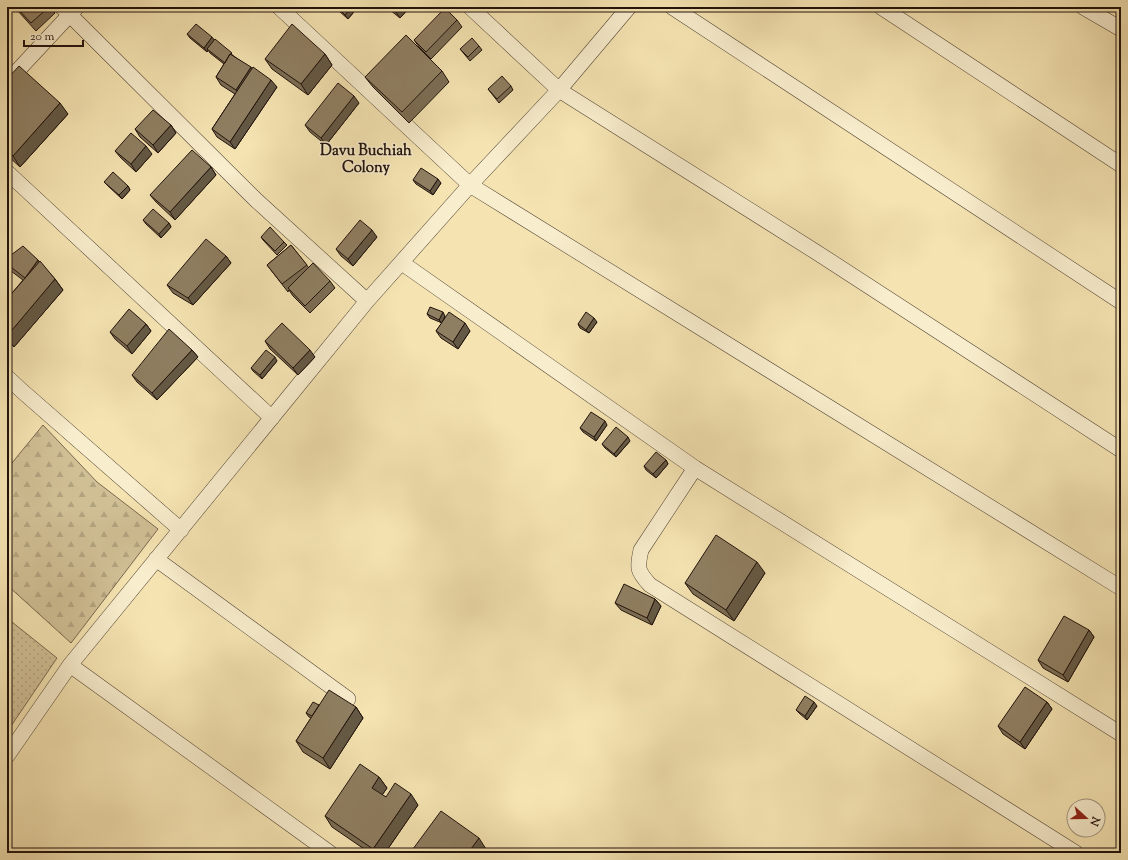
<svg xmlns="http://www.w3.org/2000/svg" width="1128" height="860" viewBox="0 0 1128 860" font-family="'Sorts Mill Goudy',serif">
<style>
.grass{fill:url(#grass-dots);stroke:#786951}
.forest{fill:url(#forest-firs);stroke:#786951}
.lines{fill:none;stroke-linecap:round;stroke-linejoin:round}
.minor-casing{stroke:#554636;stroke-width:16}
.minor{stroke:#f8edcd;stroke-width:15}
.wall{fill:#7b6d54;stroke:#20120c}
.shaded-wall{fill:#645945;stroke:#20120c}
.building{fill:#8f7f62;stroke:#20120c}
.labels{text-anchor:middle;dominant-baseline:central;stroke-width:3;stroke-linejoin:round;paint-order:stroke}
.neighbourhood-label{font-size:15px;font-weight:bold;fill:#20120c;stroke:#f8edcd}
</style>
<defs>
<pattern id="grass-dots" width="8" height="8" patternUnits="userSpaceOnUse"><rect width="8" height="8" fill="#d1c096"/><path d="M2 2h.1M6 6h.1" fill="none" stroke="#b3a480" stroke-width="1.8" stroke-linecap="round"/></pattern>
<pattern id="forest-firs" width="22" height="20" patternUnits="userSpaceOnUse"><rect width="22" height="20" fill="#d1c096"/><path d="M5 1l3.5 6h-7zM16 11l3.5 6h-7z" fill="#b3a480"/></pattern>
</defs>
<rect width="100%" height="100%" fill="#f5e4b2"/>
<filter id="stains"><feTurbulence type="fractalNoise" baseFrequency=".005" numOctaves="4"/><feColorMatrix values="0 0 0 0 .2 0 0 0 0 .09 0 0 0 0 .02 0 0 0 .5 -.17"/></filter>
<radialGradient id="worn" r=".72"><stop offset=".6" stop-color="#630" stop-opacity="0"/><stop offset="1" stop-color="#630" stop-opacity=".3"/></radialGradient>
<path class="grass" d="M 7,618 L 57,658 L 7,732 Z"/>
<path class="forest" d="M 43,425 L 97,482 L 158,529 L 71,643 L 7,585 L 7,469 Z"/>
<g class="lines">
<defs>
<path id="minor" d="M 62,7 L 256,200 L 367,301
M 279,7 L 470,185 L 1121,588
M 629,7 L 559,90 L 816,252 L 1121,450
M 672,7 L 1121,302
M 881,7 L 1121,165
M 1083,7 L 1121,29
M 7,82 L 76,8
M 7,172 L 272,418
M 402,263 L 695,468 L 1121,734
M 7,377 L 22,391 L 181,530
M 695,468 L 641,550 C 637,568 637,571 650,585 L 1076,853
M 156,559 L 348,699
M 70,665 L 330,853
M 7,756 L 70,665 L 367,301 L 470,185 L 559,90 L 470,7"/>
</defs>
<use href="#minor" class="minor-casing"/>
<use href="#minor" class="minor"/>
</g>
<path class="wall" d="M 15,7 L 50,7 L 55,13 L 36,31 L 18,11 Z
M 337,7 L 358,7 L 348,19 L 339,11 Z
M 388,7 L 410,7 L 400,18 L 390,10 Z
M 457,20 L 462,27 L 431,59 L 419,47 L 414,40 Z
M 187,34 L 214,40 L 235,57 L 277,87 L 235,149 L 217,137 L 212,129 L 235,94 L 221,85 L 216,77 L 224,64 L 210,53 L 208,50 L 207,52 L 190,38 Z
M 479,46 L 482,50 L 470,61 L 460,49 Z
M 325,54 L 332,65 L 308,95 L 272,69 L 265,59 Z
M 442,71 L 449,82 L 409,123 L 373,87 L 365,77 Z
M 7,79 L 68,114 L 20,167 L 7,155 Z
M 511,86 L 513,90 L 499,103 L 488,89 Z
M 359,103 L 326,145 L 310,132 L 305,125 Z
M 171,125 L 176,133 L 158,153 L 140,137 L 135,129 Z
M 115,151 L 152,154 L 136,172 L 121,158 Z
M 211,167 L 216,175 L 175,220 L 156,202 L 150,195 Z
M 413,180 L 441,183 L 433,195 L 416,184 Z
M 104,182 L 128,186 L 130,190 L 122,199 L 107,185 Z
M 143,220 L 169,223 L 171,227 L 161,238 L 146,224 Z
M 261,237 L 284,242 L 287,245 L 277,255 L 263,240 Z
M 377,237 L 353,266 L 341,256 L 336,249 Z
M 291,245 L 309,268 L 330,281 L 335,288 L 310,313 L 293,296 L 289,290 L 288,292 L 267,265 Z
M 226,256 L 231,263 L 193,305 L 173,293 L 167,285 Z
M 7,258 L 38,260 L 55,279 L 63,290 L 14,347 L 7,340 L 7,299 L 23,280 L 7,268 Z
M 427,314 L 445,316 L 442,323 L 470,331 L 458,349 L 441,338 L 436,331 L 442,323 L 430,318 Z
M 597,322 L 589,333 L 580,328 L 578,324 Z
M 146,324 L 151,331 L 132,354 L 115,339 L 110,332 Z
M 265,341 L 315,357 L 298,375 L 270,349 Z
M 192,350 L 198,357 L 157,400 L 137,382 L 132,375 Z
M 277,361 L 262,379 L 253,371 L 251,368 Z
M 607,425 L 596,441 L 583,432 L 580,428 Z
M 630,441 L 616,457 L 605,448 L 602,444 Z
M 666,460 L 668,464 L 656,478 L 646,470 L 644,466 Z
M 765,573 L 734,621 L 693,594 L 685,583 Z
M 655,599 L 661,606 L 652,625 L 621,610 L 615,603 Z
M 1089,630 L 1094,637 L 1068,682 L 1043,668 L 1038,660 Z
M 1047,702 L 1052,709 L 1025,749 L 1003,734 L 998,726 Z
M 319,705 L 356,707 L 363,718 L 330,769 L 303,752 L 296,741 L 311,718 L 309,717 L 306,713 Z
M 817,706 L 807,720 L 799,713 L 796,710 Z
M 379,777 L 387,788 L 382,795 L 386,797 L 418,805 L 385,853 L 370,853 L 332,827 L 325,816 Z"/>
<path class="shaded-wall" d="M 352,7 L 358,7 L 348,19 L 345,15 Z
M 398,7 L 410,7 L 400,18 L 395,11 Z
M 212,37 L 215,41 L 207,49 L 208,50 L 207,52 L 204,48 Z
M 325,54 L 332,65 L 308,95 L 301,84 Z
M 251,67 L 256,75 L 241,98 L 236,90 Z
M 271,80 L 277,87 L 235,149 L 230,142 Z
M 354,96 L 359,103 L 326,145 L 321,138 Z
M 60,103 L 68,114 L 20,167 L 13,156 Z
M 171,125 L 176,133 L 158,153 L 153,145 Z
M 146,146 L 152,154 L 136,172 L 131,164 Z
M 211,167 L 216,175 L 175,220 L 170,212 Z
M 438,179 L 441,183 L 433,195 L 430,191 Z
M 128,186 L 130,190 L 122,199 L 119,195 Z
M 169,223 L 171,227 L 161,238 L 159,234 Z
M 372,230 L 377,237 L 353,266 L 348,259 Z
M 226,256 L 231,263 L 193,305 L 188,298 Z
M 38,260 L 43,267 L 30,285 L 25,278 Z
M 55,279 L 63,290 L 14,347 L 7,337 L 7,336 Z
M 443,312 L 445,316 L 442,323 L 439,320 Z
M 594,318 L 597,322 L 589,333 L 586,330 Z
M 465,323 L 470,331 L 458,349 L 453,342 Z
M 146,324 L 151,331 L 132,354 L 127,346 Z
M 192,350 L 198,357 L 157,400 L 152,393 Z
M 310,350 L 315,357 L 298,375 L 293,368 Z
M 275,357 L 277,361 L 262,379 L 260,375 Z
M 605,421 L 607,425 L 596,441 L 594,437 Z
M 628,437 L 630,441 L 616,457 L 614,454 Z
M 666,460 L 668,464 L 656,478 L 653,474 Z
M 757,562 L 765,573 L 734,621 L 726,610 Z
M 655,599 L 661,606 L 652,625 L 647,618 Z
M 1089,630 L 1094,637 L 1068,682 L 1063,675 Z
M 814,702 L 817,706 L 807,720 L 805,716 Z
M 1047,702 L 1052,709 L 1025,749 L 1020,742 Z
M 356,707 L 363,718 L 330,769 L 323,758 Z
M 379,777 L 387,788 L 380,798 L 372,788 Z
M 411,794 L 418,805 L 385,853 L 375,853 L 373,849 Z
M 479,838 L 486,849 L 483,853 L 468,853 Z"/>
<path class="building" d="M 16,7 L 49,7 L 31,23 Z
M 337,7 L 352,7 L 345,15 Z
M 390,7 L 398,7 L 395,11 Z
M 445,8 L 457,20 L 426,52 L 414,40 Z
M 196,24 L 212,37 L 204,48 L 187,34 Z
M 292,24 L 325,54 L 301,84 L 265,59 Z
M 406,35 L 442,71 L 402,112 L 365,77 Z
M 472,38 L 479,46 L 468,57 L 460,49 Z
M 215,39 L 232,53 L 231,54 L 230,54 L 225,63 L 207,49 Z
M 230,54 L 251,67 L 236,90 L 216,77 Z
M 19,66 L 60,103 L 13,156 L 7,151 L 7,79 Z
M 253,67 L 271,80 L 230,142 L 212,129 Z
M 502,76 L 511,86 L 497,99 L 488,89 Z
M 338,83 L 354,96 L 321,138 L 305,125 Z
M 153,110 L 171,125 L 153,145 L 135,129 Z
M 131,133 L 146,146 L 131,164 L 115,151 Z
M 192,150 L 211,167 L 170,212 L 150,195 Z
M 421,168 L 438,179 L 430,191 L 413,180 Z
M 113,172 L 128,186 L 119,195 L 104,182 Z
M 153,209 L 169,223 L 159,234 L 143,220 Z
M 360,220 L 372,230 L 348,259 L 336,249 Z
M 270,227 L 284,242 L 275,251 L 261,237 Z
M 206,239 L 226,256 L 188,298 L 167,285 Z
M 291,245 L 307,265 L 282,284 L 267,265 Z
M 23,246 L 38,260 L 25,278 L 7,264 L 7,258 Z
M 40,261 L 55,279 L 7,336 L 7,299 Z
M 313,263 L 330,281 L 305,306 L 288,288 Z
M 430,307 L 443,312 L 439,320 L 427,314 Z
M 129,309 L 146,324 L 127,346 L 110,332 Z
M 449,312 L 465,323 L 453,342 L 436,331 Z
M 586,312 L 594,318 L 586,330 L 578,324 Z
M 282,323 L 310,350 L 293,368 L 265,341 Z
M 169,329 L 192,350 L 152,393 L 132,375 Z
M 266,350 L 275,357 L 260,375 L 251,368 Z
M 591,412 L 605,421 L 594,437 L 580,428 Z
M 616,427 L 628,437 L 614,454 L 602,444 Z
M 656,452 L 666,460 L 653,474 L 644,466 Z
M 716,535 L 757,562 L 726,610 L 685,583 Z
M 624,584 L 655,599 L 647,618 L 615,603 Z
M 1064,616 L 1089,630 L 1063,675 L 1038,660 Z
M 1025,687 L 1047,702 L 1020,742 L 998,726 Z
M 329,690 L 356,707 L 323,758 L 296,741 Z
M 805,696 L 814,702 L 805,716 L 796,710 Z
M 313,702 L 319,705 L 312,716 L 306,713 Z
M 360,764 L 379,777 L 372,788 L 386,797 L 395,783 L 411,794 L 373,849 L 325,816 Z
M 441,811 L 479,838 L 468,853 L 410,853 Z"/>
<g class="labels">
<g class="neighbourhood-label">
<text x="366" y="151">Davu Buchiah<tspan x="366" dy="17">Colony</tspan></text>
</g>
</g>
<rect width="1128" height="860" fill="none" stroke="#f5e4b2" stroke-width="24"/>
<rect x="8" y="8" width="1112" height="844" fill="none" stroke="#20120c" stroke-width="2"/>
<rect x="12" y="12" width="1104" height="836" fill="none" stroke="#20120c"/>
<g transform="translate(1086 818) rotate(111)"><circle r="19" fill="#f8edcd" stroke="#a29580"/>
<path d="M0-3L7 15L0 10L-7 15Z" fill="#8f2418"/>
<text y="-6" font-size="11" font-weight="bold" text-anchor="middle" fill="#20120c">N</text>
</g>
<path d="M24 40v6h59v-6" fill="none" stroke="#20120c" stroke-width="2"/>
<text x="30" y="40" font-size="12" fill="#20120c" stroke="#f8edcd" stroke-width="3" paint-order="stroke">20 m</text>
<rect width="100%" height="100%" filter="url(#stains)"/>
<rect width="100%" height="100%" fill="url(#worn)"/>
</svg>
